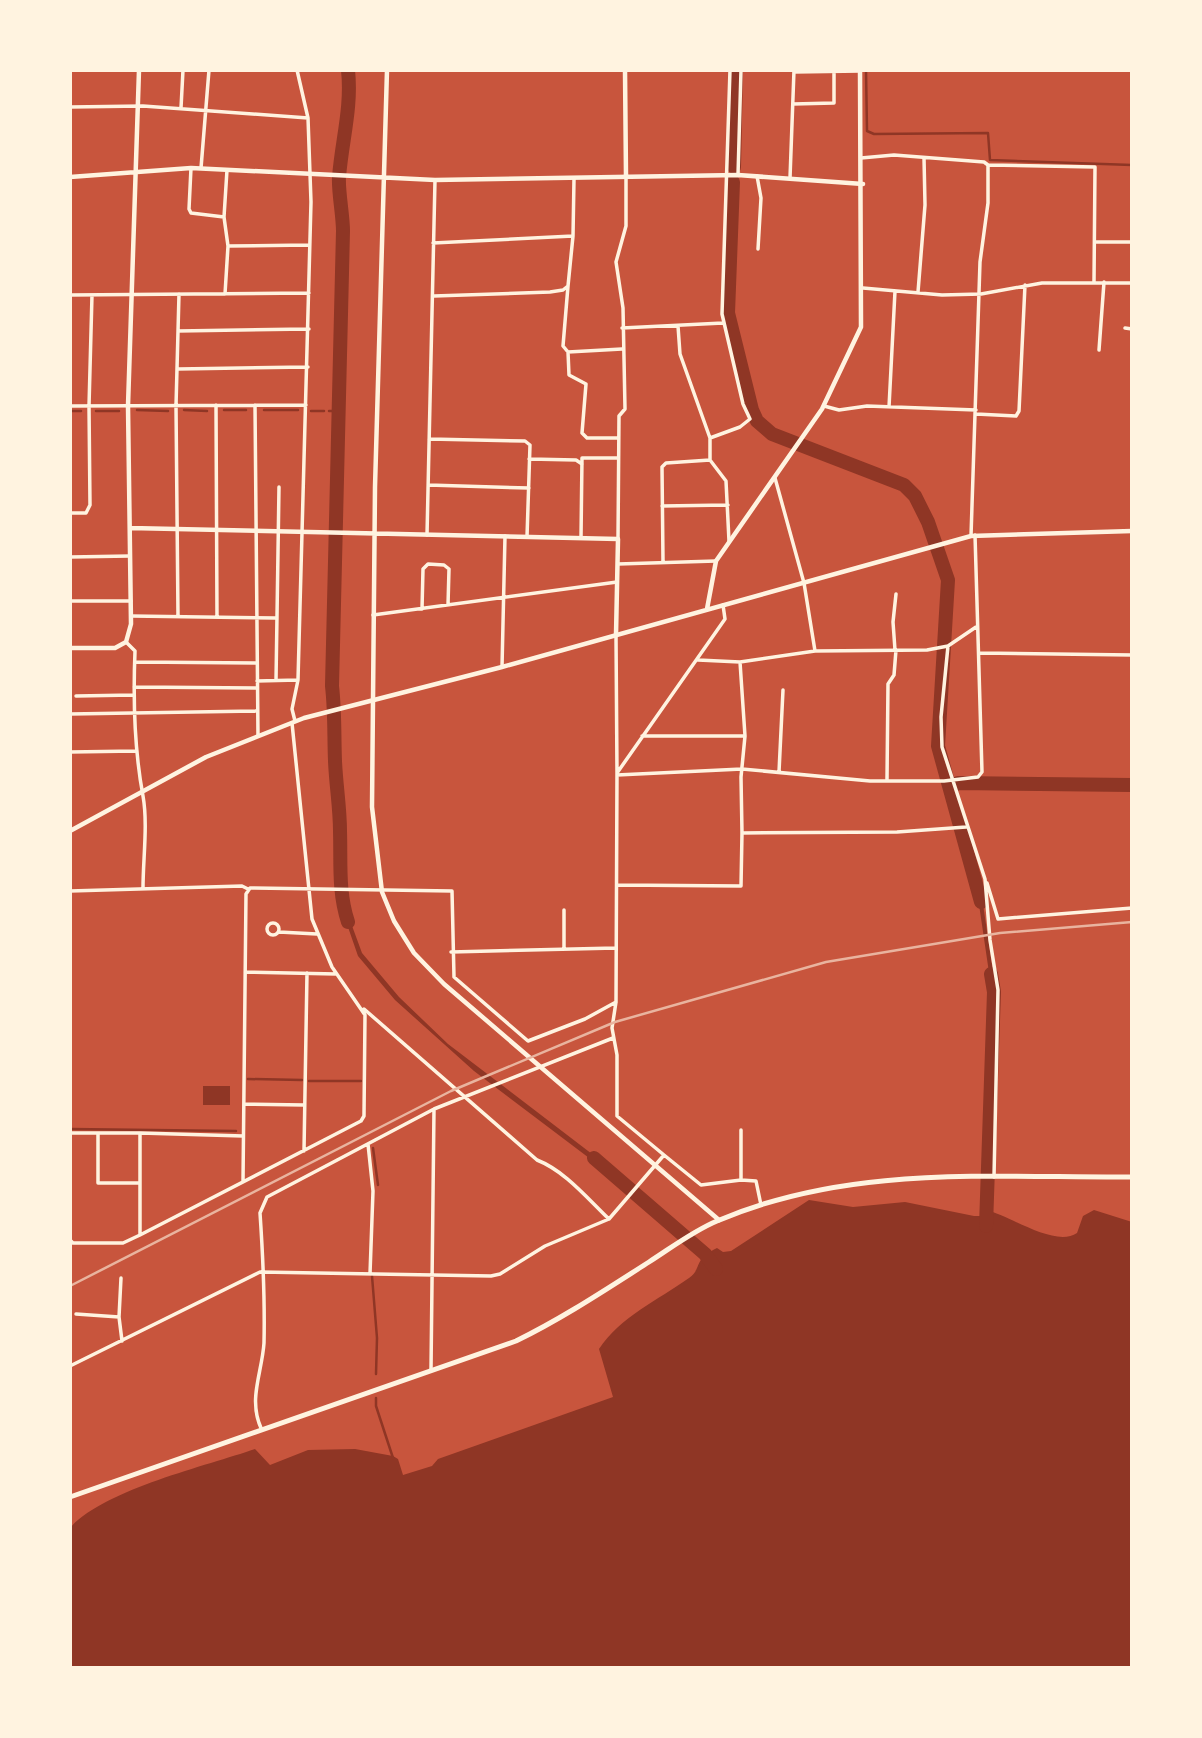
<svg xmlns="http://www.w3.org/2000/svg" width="1202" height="1738" viewBox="0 0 1202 1738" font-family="'Noto Sans',sans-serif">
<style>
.water{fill:#8f3625}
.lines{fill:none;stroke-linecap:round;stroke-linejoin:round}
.stream{stroke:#8f3625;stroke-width:2.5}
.river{stroke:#8f3625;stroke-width:14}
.minor{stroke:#fff3e0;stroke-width:3.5}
.tertiary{stroke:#fff3e0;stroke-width:4.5}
.secondary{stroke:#fff3e0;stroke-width:4.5}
.primary{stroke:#fff3e0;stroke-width:5}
.rail{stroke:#e9b49f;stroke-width:2.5}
</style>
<rect width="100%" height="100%" fill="#c8553d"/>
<path class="water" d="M 976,884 L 980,884 L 996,992 L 992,993 Z
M 340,904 L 344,904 L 362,953 L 399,997 L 448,1044 L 609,1167 L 605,1170 L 474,1071 L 395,1000 L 358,956 Z
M 203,1086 L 230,1086 L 230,1105 L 203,1105 Z
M 809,1200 L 853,1207 L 905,1202 L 974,1216 L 981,1216 L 986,1210 C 1009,1215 1055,1248 1077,1233 L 1083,1216 L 1094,1210 L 1132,1222 L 1132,1668 L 70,1668 L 70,1528 C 103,1490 206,1466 255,1449 L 270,1465 L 308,1450 L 355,1449 L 393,1456 L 398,1459 L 403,1475 L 432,1466 L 438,1459 L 613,1397 L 599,1349 C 620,1317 658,1300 689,1278 C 703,1268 692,1260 717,1248 L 723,1252 L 731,1251 Z"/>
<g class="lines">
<path class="stream" d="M 866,70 L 867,131 L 874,134 L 988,133 L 990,160 L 1132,165
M 137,410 L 168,411
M 184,410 L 207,411
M 224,410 L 246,410
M 264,410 L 298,410
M 70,411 L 81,411
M 96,411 L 119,411
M 311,411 L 324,411
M 329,411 L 339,411
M 248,1079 L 302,1080
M 309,1081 L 361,1081
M 70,1129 L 236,1131
M 373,1148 L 378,1185
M 372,1276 L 377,1338 L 376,1374
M 376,1398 L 376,1406 L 393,1458"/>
<path class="river" d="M 734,167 L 736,70
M 733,182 L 728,313 L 752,410 L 757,421 L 772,434 L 904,485 L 915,496 L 928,522 L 948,580 L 938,746 L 981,902
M 950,787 L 958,783 L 1132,785
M 348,922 C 338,892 341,862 340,831 C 340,808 336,785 335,761 C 334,736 335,712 332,686 L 343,231 C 343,215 338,191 339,177 C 342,140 352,107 348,70
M 594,1158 L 705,1254 L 716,1269
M 986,1226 L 994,992 L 991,974"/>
<path class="minor" d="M 794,72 L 860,71
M 793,104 L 834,103 L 834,70
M 70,107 L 143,106 L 308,118
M 181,108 L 183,70
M 861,158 L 894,155 L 984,162 L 988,165 L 1095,167 L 1094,282
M 191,168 L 189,209 L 191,213 L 224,217 L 228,246 L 309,245
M 201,168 L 209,70
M 738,175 L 741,70
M 757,176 L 761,198 L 758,249
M 790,178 L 794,70
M 224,217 L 227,170
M 1095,242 L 1132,242
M 433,243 L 573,236
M 568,286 L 563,346 L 568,352 L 569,375 L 586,384 L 582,433 L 587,438 L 618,438
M 863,288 L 942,295 L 981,294 L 1042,283 L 1132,283
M 918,292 L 925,205 L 924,158
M 225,294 L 228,246
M 70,295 L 309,293
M 434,296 L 550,292 L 563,290 L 568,286 L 573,236 L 574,179
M 678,326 L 680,354 L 710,438 L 710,460 L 726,481 L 729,541
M 622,328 L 723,323
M 1125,328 L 1132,329
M 178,331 L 309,329
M 1099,350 L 1104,282
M 568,352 L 622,349
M 178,369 L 308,367
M 216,405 L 217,616
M 255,405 L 258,736
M 70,406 L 306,405
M 824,406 L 839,410 L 867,406 L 976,410
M 889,407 L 895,291
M 976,414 L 1016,416 L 1019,411 L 1025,285
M 710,438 L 740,427 L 750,419 L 743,404 L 722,314 L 730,70
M 429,439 L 525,441 L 530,445 L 527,537
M 529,459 L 576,460 L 582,464
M 775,478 L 804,583 L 815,651
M 428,485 L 529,488
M 662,506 L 728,505
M 70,513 L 86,513 L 90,505 L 89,406 L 92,295
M 427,535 L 435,180
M 971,536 L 980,262 L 988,203 L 988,165
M 581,538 L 582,458 L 618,458
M 618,539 L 619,416 L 625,409 L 623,308 L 616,262 L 626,226 L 626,177
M 70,557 L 130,556
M 663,561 L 662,467 L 666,463 L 710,460
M 618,564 L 716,561
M 70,601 L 131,601
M 422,609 L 423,569 L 428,564 L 444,565 L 449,569 L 448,605
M 373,615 L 617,582
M 131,616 L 276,618
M 178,616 L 176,406 L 179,294
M 616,636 L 617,773
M 126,642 L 135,651 C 133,700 134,748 143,796 C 148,824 143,859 143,888
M 948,646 L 941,717 L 942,747 L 985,879 L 990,940 L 998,990 L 994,1177
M 895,650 L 893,622 L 896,594
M 979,653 L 1132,655
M 698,660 L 740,662 L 815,651 L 927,650 L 948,646 L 976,627
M 135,662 L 256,663
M 740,662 L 745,736 L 741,777 L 742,833
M 502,667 L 505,536
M 257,681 L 298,680
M 276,681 L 279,487
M 134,687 L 256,688
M 76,696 L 134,695
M 70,714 L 257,711
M 295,721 L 292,709 L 298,680 L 311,202 L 308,118 L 297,70
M 642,736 L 745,736
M 70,752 L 136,751
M 779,772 L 783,690
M 617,775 L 742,769 L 870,781 L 944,781 L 978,777 L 982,772 L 975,535
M 887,780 L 888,684 L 894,675 L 896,650
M 987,883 L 998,919 L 1132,908
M 617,885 L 741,886 L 742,833 L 897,832 L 966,827
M 70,891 L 242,886 L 248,889
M 564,910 L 564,948
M267 929a6 6 0 1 1 12 0a6 6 0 1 1-12 0Z
M 279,932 L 317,934
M 451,952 L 616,948
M 245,972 L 336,974
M 364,1009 L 537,1160 C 565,1171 587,1198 609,1219
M 244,1104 L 304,1105
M 70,1133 L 140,1133 L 140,1235 L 361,1121 L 364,1116 L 365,1015 L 332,967 L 312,919 L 292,723
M 98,1133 L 98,1183 L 140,1183
M 140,1133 L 243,1136
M 368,1144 L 373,1191 L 370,1274
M 304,1151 L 307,973
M 664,1155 L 701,1185 L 741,1180 L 741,1130
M 741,1180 L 756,1181 L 761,1205
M 243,1182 L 246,894 L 250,888 L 452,891 L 454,977 L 528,1041 L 585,1019 L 616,1002
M 70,1240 L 73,1243 L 123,1243 L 140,1235
M 121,1278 L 119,1317 L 122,1341
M 76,1314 L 119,1317
M 70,1366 L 260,1272 L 491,1276 L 500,1274 L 545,1246 L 609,1219 L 664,1155 L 617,1116 L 617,1055 L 612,1028 L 616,1002 L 617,773 L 725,619 L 723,605
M 431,1370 L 434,1109
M 261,1428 C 248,1399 262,1373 264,1343 C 265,1299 263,1257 260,1213 L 267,1197 L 434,1109 L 613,1038"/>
<path class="tertiary" d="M 387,70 L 375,487 L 372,807 L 382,892 L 394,921 L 414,953 L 444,984 L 719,1220
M 625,70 L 626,177
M 70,177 L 191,168 L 435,180 L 738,175 L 863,184
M 130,528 L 618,539 L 616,635
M 70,648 L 115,648 L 126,642 L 131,624 L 128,406 L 139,70"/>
<path class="secondary" d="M 707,609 L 716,561 L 822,409 L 861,327 L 860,70
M 70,831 L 206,757 L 304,718 L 502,667 L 971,536 L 1132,531"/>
<path class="primary" d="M 70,1497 L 516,1341 C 563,1318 605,1290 649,1262 C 671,1248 693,1231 717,1221 C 850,1164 991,1178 1132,1177"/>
<path class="rail" d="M 70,1286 L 451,1091 L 615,1022 L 826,962 L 1000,933 L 1132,922"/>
</g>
<rect width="1202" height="1738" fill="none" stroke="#fff3e0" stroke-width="144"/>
</svg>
